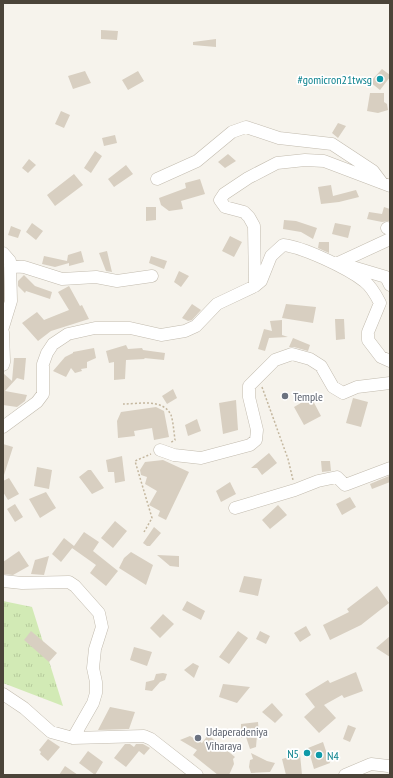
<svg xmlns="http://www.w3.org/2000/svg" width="393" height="778" viewBox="0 0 393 778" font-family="'PT Sans Narrow',sans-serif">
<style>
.grass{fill:url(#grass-tufts)}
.building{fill:#d8cfc1}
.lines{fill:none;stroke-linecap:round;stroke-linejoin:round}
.minor-casing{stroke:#c2bbae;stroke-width:13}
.path{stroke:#c4b79f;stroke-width:1.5;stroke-dasharray:2 2;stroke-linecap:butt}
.minor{stroke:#fff;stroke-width:12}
.culture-dot{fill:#0f9aa8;stroke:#fff;stroke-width:1.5}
.worship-dot{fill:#6b7280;stroke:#fff;stroke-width:1.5}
.labels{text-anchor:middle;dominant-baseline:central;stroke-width:3.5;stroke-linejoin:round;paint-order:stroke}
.culture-label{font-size:12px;fill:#0d838f;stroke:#fff;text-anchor:end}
.worship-label{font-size:12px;fill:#5b616d;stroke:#fff;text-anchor:start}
</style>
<defs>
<pattern id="grass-tufts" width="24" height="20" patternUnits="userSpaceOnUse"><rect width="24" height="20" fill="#d2eab5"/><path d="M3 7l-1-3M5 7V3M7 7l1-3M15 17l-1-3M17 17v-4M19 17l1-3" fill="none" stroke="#b6ca9c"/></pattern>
</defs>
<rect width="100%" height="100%" fill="#f6f3ec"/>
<path class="grass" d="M 3,601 L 32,607 L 63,706 L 3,683 Z"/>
<path class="building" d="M 101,30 L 118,31 L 117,40 L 101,39 Z
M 216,39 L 216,47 L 193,45 L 193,42 Z
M 382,69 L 390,75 L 390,77 L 380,90 L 370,82 Z
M 85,71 L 91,83 L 73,89 L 68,76 Z
M 138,71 L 144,81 L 128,90 L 122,80 Z
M 370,93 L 384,93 L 384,102 L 387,104 L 388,110 L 378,113 L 367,111 Z
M 61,111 L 70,115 L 64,128 L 55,124 Z
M 338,123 L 346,126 L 338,138 L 332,133 Z
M 115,135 L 117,143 L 104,146 L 102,138 Z
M 95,151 L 102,156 L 91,173 L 84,168 Z
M 228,154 L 236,161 L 225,168 L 218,162 Z
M 29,159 L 36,165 L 28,173 L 22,168 Z
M 126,165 L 133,174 L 114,187 L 108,179 Z
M 74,174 L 83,185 L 55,206 L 47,195 Z
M 200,179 L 205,194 L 181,201 L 183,209 L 169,211 L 161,205 L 159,198 L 186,188 L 185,183 Z
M 331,185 L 333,196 L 356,190 L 359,197 L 339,202 L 321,204 L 318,187 Z
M 146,207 L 156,207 L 156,220 L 146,221 Z
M 384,207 L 390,209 L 389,221 L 382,222 L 367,219 L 369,212 L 382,214 Z
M 284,220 L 296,221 L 317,228 L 313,239 L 301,232 L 283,229 Z
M 32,223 L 43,231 L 36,240 L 26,232 Z
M 335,223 L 351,226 L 348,238 L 332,234 Z
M 11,226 L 21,230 L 18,238 L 8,235 Z
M 230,236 L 242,242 L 234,257 L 222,251 Z
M 319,242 L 329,242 L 329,253 L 318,248 Z
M 81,251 L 84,262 L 69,266 L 69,263 L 55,267 L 42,264 L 44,256 L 67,261 L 68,255 Z
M 107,251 L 112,272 L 106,271 L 99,253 Z
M 151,256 L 167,261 L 164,269 L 149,263 Z
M 179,271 L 189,276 L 181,287 L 174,282 Z
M 24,275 L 35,286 L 52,292 L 50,299 L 26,291 L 25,293 L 18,286 L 18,281 Z
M 69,286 L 80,306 L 82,305 L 89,319 L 51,331 L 38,341 L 22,323 L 37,312 L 44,320 L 69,310 L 58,292 Z
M 192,304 L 201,310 L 192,320 L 188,321 L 182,318 Z
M 286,304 L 316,307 L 313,323 L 282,318 Z
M 335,319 L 344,319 L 345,339 L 336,340 Z
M 282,320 L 282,335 L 288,337 L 269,338 L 265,351 L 258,349 L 264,329 L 272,331 L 270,321 Z
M 293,338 L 310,345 L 308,351 L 294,347 L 289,347 Z
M 126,345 L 128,349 L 142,348 L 143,350 L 165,353 L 164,360 L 144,358 L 145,359 L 126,360 L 125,379 L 114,380 L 114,362 L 109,363 L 106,351 Z
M 94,348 L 96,358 L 87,362 L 87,368 L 81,369 L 82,371 L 75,373 L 71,368 L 66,377 L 53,371 L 65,357 L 73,353 L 73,352 Z
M 14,358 L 26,358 L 24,380 L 17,378 L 5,391 L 27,395 L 25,401 L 17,407 L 3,405 L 3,373 L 12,381 Z
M 173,389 L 177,398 L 167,404 L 162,396 Z
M 311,397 L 321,416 L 304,425 L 294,407 Z
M 353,398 L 368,402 L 361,427 L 346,423 Z
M 236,400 L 238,430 L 223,434 L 219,403 Z
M 156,407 L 164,411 L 169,437 L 154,440 L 152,428 L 134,431 L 135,436 L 118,438 L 117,421 L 121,412 Z
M 197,419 L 201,431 L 188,436 L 185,425 Z
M 3,444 L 13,447 L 4,475 L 3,474 Z
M 269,453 L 277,463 L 262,475 L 257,468 L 251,468 Z
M 122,456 L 125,481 L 115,483 L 114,472 L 108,472 L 106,460 Z
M 163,460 L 189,472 L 166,520 L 158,516 L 160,511 L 149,505 L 157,491 L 145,484 L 147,477 L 141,475 L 140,470 L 145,462 Z
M 321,461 L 330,461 L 331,471 L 322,472 Z
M 37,467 L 52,470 L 49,489 L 34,486 Z
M 88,470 L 91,470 L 104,488 L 92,494 L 79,477 Z
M 389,476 L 390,482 L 372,489 L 370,484 Z
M 9,478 L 19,494 L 8,500 L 3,492 L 3,481 Z
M 230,482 L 236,494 L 221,502 L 216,491 Z
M 46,492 L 56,508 L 40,518 L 29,499 Z
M 350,497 L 356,507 L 342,515 L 336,504 Z
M 15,504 L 23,517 L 15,522 L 7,509 Z
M 278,505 L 287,515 L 270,529 L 262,520 Z
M 115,521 L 127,531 L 113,548 L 101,538 Z
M 154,527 L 161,533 L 150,546 L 147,546 L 143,543 Z
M 84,532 L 99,542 L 93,551 L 118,571 L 106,586 L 90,573 L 96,565 L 72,548 L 73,547 L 61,562 L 52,554 L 64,538 L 74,546 Z
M 19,551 L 29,566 L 13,575 L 3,574 L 3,562 Z
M 131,552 L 153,565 L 146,585 L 119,568 L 124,558 Z
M 157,555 L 179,556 L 179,567 L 170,566 Z
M 49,556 L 44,575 L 31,574 L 35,560 Z
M 244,576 L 262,579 L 258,596 L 239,592 Z
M 377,586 L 389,603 L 361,625 L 330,640 L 323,625 L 349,612 L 347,609 Z
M 187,601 L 205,611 L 201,620 L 182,610 Z
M 163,614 L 174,624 L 160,638 L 150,628 Z
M 306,626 L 311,635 L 300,642 L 294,633 Z
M 31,631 L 57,653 L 49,662 L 24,640 Z
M 238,631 L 248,638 L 229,664 L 219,657 Z
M 260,631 L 270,636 L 266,644 L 256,639 Z
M 390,636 L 390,657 L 376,648 Z
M 134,647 L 152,652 L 147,666 L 130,660 Z
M 193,663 L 199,666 L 194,678 L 184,670 Z
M 356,672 L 363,691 L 344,698 L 342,695 L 324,705 L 336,718 L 319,733 L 304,717 L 315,707 L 305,694 L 328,680 L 330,683 Z
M 163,673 L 167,674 L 165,680 L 160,682 L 152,691 L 145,690 L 146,682 L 154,680 L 156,674 Z
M 223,684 L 250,687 L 237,703 L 219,697 Z
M 272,703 L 283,715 L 275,723 L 262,712 Z
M 110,707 L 135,712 L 129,729 L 98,730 Z
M 258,722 L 259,735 L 257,735 L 256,747 L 250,749 L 246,737 L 241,738 L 241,724 Z
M 348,725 L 356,728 L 350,742 L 343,739 Z
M 208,735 L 235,757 L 233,759 L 234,764 L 229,775 L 218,775 L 193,755 L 197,750 L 180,740 L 190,736 L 202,743 Z
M 48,739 L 60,747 L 48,761 L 40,754 L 41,752 L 39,750 Z
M 323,742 L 330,763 L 314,769 L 308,748 Z
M 125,744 L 130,744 L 134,747 L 136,744 L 143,744 L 150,748 L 144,755 L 139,751 L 126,767 L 114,758 Z
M 88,751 L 103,762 L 95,775 L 79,763 Z
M 251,753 L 267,761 L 275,763 L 270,772 L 251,773 L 249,767 L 250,760 L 253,759 Z
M 300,754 L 302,775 L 286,775 L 282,759 Z
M 65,766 L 78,775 L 59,775 Z"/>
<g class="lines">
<defs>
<path id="minor" d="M 157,179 L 197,161 L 232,132 L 246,127 L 279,138 L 332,144 L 373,171 L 382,183
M 387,228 L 390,229
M 3,253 L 10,261 L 11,301 L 3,327
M 336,264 L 390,239
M 10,266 L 24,267 L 62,279 L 96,277 L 117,281 L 152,276
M 349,266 L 386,277 L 390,285
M 255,286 L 254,226 L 249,217 L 244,212 L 225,207 L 220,200 L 224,194 L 248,178 L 277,163 L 305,160 L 324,161 L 390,186
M 3,332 L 4,362 L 3,365
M 3,427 L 37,402 L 43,394 L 43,364 L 47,353 L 53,344 L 68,334 L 95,328 L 130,328 L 161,335 L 185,331 L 196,326 L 217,304 L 255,286 L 261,281 L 271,256 L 283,245 C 303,247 347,268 364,281 C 371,286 376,295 380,303 L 368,332 L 368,340 L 381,357 L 390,361
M 160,450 L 174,455 L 201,458 L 250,445 L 256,440 L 257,430 L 249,397 L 249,386 L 275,360 L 292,354 L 310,359 L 321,366 L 333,387 L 343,393 L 357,387 L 390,383
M 235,508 L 295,490 L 318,481 L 337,477 L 345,485 L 390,468
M 3,581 L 22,583 L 69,582 L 75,586 L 99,613 L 102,627 L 95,649 L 93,668 L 96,682 L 96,693 L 93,703 L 73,738
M 3,694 L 24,708 L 51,732 L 73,738 L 144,736 L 151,739 L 197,775
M 345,775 L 371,764 L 388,766 L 390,767"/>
</defs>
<use href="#minor" class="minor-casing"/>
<path class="path" d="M 262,387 L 288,459 L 293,480
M 123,404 C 138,404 163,398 171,415 C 173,420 174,433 175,440 L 170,443
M 144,532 L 152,518 L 135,461 L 151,454"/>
<use href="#minor" class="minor"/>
</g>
<g class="culture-dot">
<circle cx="380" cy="79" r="4"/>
<circle cx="307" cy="753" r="4"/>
<circle cx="319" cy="755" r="4"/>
</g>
<g class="worship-dot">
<circle cx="285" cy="396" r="4"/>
<circle cx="198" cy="738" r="4"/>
</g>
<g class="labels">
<g class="culture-label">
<text x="372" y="79">#gomicron21twsg</text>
<text x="299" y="753">N5</text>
<text x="327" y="755" text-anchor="start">N4</text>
</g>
<g class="worship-label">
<text x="293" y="396">Temple</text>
<text x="206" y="731">Udaperadeniya<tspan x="206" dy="14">Viharaya</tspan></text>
</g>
</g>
<rect width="393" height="778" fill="none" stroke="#4b4439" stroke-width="8"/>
</svg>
